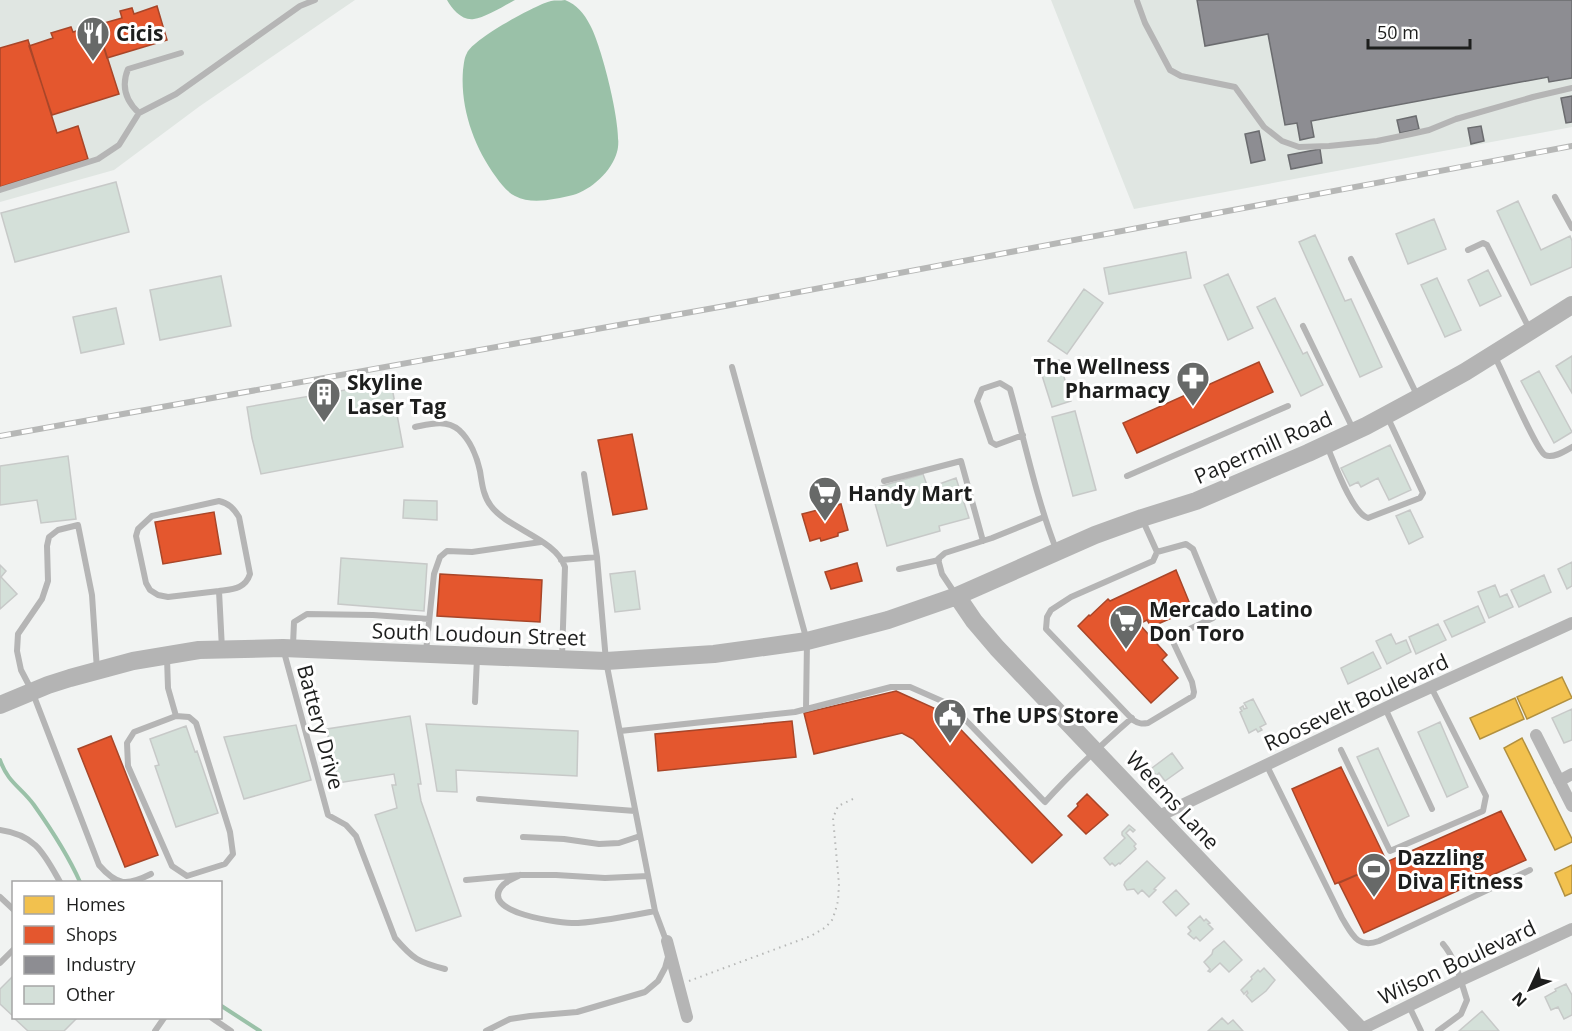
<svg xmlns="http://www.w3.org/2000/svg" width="1572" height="1031" viewBox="0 0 1572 1031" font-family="'Open Sans',sans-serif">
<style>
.built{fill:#e0e6e2}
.water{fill:#9ac1a8}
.homes{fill:#f2c14e;stroke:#b2903f;stroke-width:1.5}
.shops{fill:#e4572e;stroke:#a84629;stroke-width:1.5}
.industry{fill:#8d8d92;stroke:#6b6c6f;stroke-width:1.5}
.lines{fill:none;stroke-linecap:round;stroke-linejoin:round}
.stream{stroke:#9ac1a8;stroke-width:4}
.building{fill:#d4e0d9;stroke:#c7c9c8;stroke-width:1.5}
.path{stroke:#b6b7b6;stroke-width:2;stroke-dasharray:1.5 4.5;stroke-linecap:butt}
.service{stroke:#b5b5b5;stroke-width:6}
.minor{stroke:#b5b5b5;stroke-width:12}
.secondary{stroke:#b4b4b4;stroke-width:18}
.rail-casing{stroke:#b6b7b6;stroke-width:6}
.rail{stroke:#fff;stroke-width:4;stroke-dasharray:11;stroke-linecap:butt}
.labels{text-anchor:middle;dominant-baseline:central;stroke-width:6;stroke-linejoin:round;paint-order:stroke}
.poi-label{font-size:21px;font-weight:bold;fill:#1d1e1d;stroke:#fff;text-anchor:start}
.street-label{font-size:21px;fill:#1d1e1d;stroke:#fff}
</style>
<rect width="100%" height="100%" fill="#f1f3f2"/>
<path class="built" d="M 0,0 L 355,0 L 200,106 L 114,170 L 0,202 Z
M 1051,0 L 1572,0 L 1572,127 L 1134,209 Z"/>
<path class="water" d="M 447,0 L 515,0 C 506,5 484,18 474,19 C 462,21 452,9 447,0 Z
M 565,0 C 577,5 584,13 590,25 C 601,44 624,132 617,152 C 612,171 591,190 573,195 C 555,199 532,205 515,196 C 507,192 501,184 496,177 C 474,147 460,108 463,70 C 464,64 464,58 467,53 C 473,39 535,5 551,1 C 555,0 560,1 565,0 Z"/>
<path class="homes" d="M 1562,677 L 1572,698 L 1527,719 L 1517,697 Z
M 1515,698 L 1524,719 L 1480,739 L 1470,718 Z
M 1522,738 L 1572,839 L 1572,842 L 1555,850 L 1504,748 Z
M 1572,865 L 1572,893 L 1565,896 L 1555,873 Z"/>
<path class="shops" d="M 157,6 L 167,40 L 107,58 L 97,25 L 122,18 L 120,11 L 132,8 L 134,14 Z
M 97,25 L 119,94 L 52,115 L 29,46 L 53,38 L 51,33 L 71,27 L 73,32 Z
M 28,40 L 57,133 L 78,126 L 88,159 L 0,187 L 0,48 Z
M 1259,362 L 1273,392 L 1137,453 L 1123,423 Z
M 632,434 L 647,509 L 613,515 L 598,440 Z
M 841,504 L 848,530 L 838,533 L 838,536 L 821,541 L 820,538 L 810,541 L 802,514 Z
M 214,512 L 221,554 L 163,564 L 155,522 Z
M 857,563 L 862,581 L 831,589 L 825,572 Z
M 1176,570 L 1192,609 L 1151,627 L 1147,620 L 1135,626 L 1136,627 L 1140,625 L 1167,655 L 1162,660 L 1178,678 L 1151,703 L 1078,626 L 1089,615 L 1090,616 L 1108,599 L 1110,601 Z
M 440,574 L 542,580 L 540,622 L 437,616 Z
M 896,691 L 945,713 L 1062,835 L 1032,863 L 913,739 L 902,733 L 814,754 L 804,713 Z
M 792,721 L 796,757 L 658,771 L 655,734 Z
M 111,736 L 158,855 L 125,867 L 78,749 Z
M 1341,767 L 1387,862 L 1335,884 L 1292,789 Z
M 1087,794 L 1108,815 L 1086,834 L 1068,816 L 1078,806 L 1077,804 Z
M 1501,811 L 1526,860 L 1364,933 L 1339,883 Z"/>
<path class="industry" d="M 1197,0 L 1572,0 L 1572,78 L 1549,82 L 1548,77 L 1311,121 L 1314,137 L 1300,140 L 1297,123 L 1285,125 L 1268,34 L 1205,46 Z
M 1572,96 L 1572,122 L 1566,123 L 1561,98 Z
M 1416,116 L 1419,129 L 1400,133 L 1397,120 Z
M 1481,126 L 1484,141 L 1471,144 L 1468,128 Z
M 1259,131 L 1265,160 L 1251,163 L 1245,134 Z
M 1320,149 L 1322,163 L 1291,169 L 1288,155 Z"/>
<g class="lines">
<path class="stream" d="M 0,760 C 8,783 21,787 34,805 C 51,829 68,855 80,882
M 220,1005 L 260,1031"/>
</g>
<path class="building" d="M 116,182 L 129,232 L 15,262 L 1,213 Z
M 1518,201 L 1541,250 L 1570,236 L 1572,241 L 1572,267 L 1531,285 L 1497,211 Z
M 1434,219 L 1446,249 L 1408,264 L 1396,234 Z
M 1315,235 L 1345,301 L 1351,299 L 1382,367 L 1360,377 L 1299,242 Z
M 1186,252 L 1191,278 L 1109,294 L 1104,268 Z
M 1488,270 L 1501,296 L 1480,306 L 1468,280 Z
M 1228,274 L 1253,328 L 1228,340 L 1204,285 Z
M 221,276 L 231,326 L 160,340 L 150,290 Z
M 1437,278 L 1461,330 L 1445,337 L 1421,285 Z
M 1084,289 L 1103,303 L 1067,354 L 1048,341 Z
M 1275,298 L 1303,354 L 1307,352 L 1323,385 L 1301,396 L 1257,307 Z
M 116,308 L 124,344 L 81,353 L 73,317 Z
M 1572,356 L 1572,393 L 1556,366 Z
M 1059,360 L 1071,401 L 1052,407 L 1039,366 Z
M 1539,371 L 1572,432 L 1554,443 L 1521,381 Z
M 391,382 L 403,447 L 261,474 L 252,438 L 247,407 Z
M 1075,411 L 1096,490 L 1073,496 L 1052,417 Z
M 1390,445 L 1411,490 L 1389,500 L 1378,478 L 1361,487 L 1358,482 L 1350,486 L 1341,468 Z
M 68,456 L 76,519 L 41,523 L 37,500 L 0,505 L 0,466 Z
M 923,474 L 928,488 L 956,478 L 969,518 L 939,526 L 940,531 L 887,546 L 871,489 Z
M 404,500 L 437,501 L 437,520 L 403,518 Z
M 1410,510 L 1423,537 L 1409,544 L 1396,516 Z
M 341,558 L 427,564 L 424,611 L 338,604 Z
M 1572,562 L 1572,586 L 1567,589 L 1558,569 Z
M 0,565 L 6,571 L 1,577 L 17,594 L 0,609 Z
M 635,571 L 640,609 L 615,612 L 610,574 Z
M 1544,575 L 1551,592 L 1519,607 L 1511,590 Z
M 1495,585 L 1500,597 L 1507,594 L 1513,607 L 1489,618 L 1478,592 Z
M 1478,606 L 1485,622 L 1452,637 L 1444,621 Z
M 1438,624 L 1446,640 L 1416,654 L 1409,637 Z
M 1391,634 L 1396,644 L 1406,640 L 1411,652 L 1387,664 L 1376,641 Z
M 1373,652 L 1381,668 L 1348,684 L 1341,668 Z
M 1253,699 L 1266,724 L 1260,727 L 1262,730 L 1258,732 L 1256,729 L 1249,733 L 1240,712 L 1242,711 L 1240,708 L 1243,706 L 1244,709 L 1247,708 L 1244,703 Z
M 1572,709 L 1572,740 L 1564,743 L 1552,718 Z
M 410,716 L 421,784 L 418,784 L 421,801 L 461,916 L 416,931 L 375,815 L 397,808 L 392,785 L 396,785 L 394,774 L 338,783 L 334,757 L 331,757 L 327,729 Z
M 1440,722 L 1468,787 L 1447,797 L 1418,732 Z
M 426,724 L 578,731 L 577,776 L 456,770 L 457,792 L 437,791 Z
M 296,725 L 311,780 L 244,799 L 224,737 Z
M 186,726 L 195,752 L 197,751 L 218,813 L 176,827 L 155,766 L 159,765 L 150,739 Z
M 1378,748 L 1409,816 L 1388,826 L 1357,757 Z
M 1172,753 L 1183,768 L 1165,781 L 1159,773 L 1157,775 L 1154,773 L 1152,768 Z
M 1129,825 L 1135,830 L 1133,832 L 1130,829 L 1126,833 L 1136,844 L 1134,846 L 1136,849 L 1120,864 L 1119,863 L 1115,866 L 1112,863 L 1110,865 L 1104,858 L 1125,838 L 1122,835 L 1122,832 Z
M 1147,861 L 1165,878 L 1154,889 L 1156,890 L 1149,897 L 1142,890 L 1138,894 L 1134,889 L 1127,890 L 1124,885 L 1125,882 Z
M 1176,890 L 1189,904 L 1176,916 L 1163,902 Z
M 1200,916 L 1204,921 L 1206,919 L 1210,923 L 1208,924 L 1213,929 L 1200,941 L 1196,937 L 1194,939 L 1188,934 L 1191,931 L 1188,927 Z
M 1224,941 L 1242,960 L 1229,972 L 1220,963 L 1210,972 L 1208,971 L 1210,969 L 1204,962 L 1212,954 L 1213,950 Z
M 1264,968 L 1275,980 L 1266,991 L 1252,1002 L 1246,995 L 1248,993 L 1247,991 L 1244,994 L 1241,990 L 1252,979 L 1251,977 L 1258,970 L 1260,972 Z
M 14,975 L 14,1017 L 0,1004 L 0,989 Z
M 1566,984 L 1572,995 L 1572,1015 L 1564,1019 L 1558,1007 L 1551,1010 L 1545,997 L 1556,991 L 1555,989 Z
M 1482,1011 L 1499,1031 L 1459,1031 Z
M 14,1018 L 77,1018 L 64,1031 L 28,1031 Z
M 1222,1018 L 1228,1024 L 1233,1020 L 1243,1031 L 1208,1031 Z"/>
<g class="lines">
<path class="path" d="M 689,981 L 811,936 L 826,927 L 832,920 L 835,912 L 838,901 L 839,884 L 833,818 L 838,806 L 853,799"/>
<path class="service" d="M 1137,1 L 1145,23 L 1170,70 L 1181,76 L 1235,87 L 1264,127 L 1282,141 L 1299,147 L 1329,146 L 1377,141 L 1411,134 L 1429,130 L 1456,119 L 1533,97 L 1572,88
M 181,53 L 128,69 C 121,86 126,101 139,113 L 176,94 L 300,6 L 315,0
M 0,190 L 98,159 L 119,145 L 139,113
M 1555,197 L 1572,228
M 1468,250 L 1483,243 L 1487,245 L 1530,330
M 1351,259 L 1417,395
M 1303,326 L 1354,431
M 1495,357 C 1503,372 1536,450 1545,455 C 1553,459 1565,451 1572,447
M 732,367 L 807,641 L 806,709
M 415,427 C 430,424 446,419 459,430 C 470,440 477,457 480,471 C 482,483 483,496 491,506 C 508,529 556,539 565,567 L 562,656
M 1023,435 L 996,445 L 991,442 L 977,401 L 982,389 L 1000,383 L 1010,389 C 1025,442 1036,497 1056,549
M 1327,446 C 1334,462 1352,513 1368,518 L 1420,498 L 1423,493 L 1388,418
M 584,474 L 597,557 L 606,661 L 655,911 L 667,943
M 1127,476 L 1288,406
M 884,481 L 961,461 L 983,541
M 1143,521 L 1157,552 L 1153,561 L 1071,597 L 1051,610 L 1047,617 L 1046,629 L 1133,720 C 1139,724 1142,724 1148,723 L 1193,696 L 1194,692 L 1192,682 L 1174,644 L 1175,638 L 1179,634 L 1213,618 L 1218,610 L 1193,549 L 1186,544 L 1157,552
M 561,560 L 597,557
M 899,569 L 939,560
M 219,591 L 168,597 L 158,595 L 150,590 L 146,583 L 136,536 L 138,529 L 152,516 L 219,501 C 229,503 234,509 239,517 L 250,574 C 245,589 233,589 219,591 L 222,649
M 956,595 L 942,574 L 938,559 L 945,553 L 992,538 L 1044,517
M 293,645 L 294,622 L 307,614 L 373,615 L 429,619
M 426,651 L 434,574 L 440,557 L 447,551 L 472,552 L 541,542
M 284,652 L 328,815 L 346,825 L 356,836 L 395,938 C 413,959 418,962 445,969
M 167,658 L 168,688 L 176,716 L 134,732 L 127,743 L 128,766 L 172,866 L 187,876 L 225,864 L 233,854 L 230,832 L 196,723 L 189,717 L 176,716
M 97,670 L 92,595 L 78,525 L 58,530 L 49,537 L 47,546 L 48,581 L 42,599 L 18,634 L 17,651 L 21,670 L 32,691 L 99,865 C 117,886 127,886 151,874
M 475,702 L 477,658
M 1385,708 L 1432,809
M 620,731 L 795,712 L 891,687 L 910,687 L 951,705 L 1045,802 C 1072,772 1101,745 1132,718
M 1341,750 L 1390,851 L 1483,811 L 1486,796 L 1431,687
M 1267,766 L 1342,918 C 1352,934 1357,949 1379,941 L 1530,870
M 479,799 L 635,811
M 0,830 C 36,835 44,854 60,882
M 523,837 L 564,839 L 599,844 L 619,843 L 640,836
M 520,875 C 515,878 509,880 504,884 C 474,913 564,924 578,923 C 604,921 630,916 655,911
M 466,880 L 520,875 L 556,875 L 605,878 L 648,876
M 0,897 L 14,910
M 0,963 L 14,949
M 1409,1006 L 1421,1031
M 212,1018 L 231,1031
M 155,1031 L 164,1018
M 486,1031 L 510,1019 L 530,1016 L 577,1012 L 645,992 L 658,981 L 665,968 L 668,957
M 1438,1031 L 1461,1014 L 1467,1000 C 1461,982 1456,959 1443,944"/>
<path class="minor" d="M 1536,735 L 1572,806
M 1559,781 L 1572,774
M 1157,817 L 1398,702 L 1572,623
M 667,941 L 687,1017
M 1360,1030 L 1461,980 L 1572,929"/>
<path class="secondary" d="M 957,596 L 974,621 L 997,648 L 1361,1031
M 0,705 L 48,685 L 70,678 L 133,661 L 199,650 L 283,648 L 606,661 L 714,654 L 807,641 L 850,630 L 888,620 L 957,596 L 1095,535 L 1142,518 L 1196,501 L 1308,453 L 1366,426 L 1418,398 L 1465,372 L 1572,305"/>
<defs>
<path id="rail" d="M 0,436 L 725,306 L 1572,146"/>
</defs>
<use href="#rail" class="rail-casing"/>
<use href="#rail" class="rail"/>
</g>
<defs>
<symbol id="restaurant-pin" viewBox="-11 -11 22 30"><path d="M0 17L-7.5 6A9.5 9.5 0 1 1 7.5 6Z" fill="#676968" stroke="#fff"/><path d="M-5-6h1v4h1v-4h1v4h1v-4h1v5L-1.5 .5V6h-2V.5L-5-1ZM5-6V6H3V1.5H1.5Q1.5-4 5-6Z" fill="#fff"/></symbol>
<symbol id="pharmacy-pin" viewBox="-11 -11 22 30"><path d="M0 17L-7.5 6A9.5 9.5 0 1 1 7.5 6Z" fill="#676968" stroke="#fff"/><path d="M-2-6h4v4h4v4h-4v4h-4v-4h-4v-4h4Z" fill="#fff"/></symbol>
<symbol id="building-pin" viewBox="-11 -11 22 30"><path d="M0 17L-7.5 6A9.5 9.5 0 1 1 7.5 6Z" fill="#676968" stroke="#fff"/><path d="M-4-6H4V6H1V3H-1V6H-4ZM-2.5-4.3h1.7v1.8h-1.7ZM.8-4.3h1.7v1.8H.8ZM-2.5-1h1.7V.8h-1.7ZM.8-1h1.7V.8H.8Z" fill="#fff"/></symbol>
<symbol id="supermarket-pin" viewBox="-11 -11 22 30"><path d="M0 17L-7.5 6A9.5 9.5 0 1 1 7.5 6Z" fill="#676968" stroke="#fff"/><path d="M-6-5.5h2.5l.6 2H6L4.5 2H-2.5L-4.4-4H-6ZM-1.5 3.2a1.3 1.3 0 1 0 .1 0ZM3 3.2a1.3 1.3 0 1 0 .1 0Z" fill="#fff"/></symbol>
<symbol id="civic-pin" viewBox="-11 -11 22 30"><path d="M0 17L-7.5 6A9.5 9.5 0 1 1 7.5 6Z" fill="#676968" stroke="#fff"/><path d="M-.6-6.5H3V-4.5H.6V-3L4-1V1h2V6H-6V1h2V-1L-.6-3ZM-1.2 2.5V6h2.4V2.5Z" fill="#fff"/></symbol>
<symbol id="stadium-pin" viewBox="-11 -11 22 30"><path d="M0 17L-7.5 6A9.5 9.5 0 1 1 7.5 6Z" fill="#676968" stroke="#fff"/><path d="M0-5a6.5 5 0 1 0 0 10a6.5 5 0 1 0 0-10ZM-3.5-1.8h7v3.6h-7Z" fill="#fff"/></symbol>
</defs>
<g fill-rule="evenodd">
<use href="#restaurant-pin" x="74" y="14" width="38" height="52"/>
<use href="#pharmacy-pin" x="1174" y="359" width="38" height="52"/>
<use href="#building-pin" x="305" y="375" width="38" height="52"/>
<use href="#supermarket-pin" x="806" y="474" width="38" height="52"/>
<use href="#supermarket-pin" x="1107" y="602" width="38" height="52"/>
<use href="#civic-pin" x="931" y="696" width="38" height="52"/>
<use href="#stadium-pin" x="1355" y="850" width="38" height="52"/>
</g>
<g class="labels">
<g class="poi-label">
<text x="116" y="33">Cicis</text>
<text x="1170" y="366" text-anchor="end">The Wellness<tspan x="1170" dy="24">Pharmacy</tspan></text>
<text x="347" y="382">Skyline<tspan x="347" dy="24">Laser Tag</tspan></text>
<text x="848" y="493">Handy Mart</text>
<text x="1149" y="609">Mercado Latino<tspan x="1149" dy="24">Don Toro</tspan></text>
<text x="973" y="715">The UPS Store</text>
<text x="1397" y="857">Dazzling<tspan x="1397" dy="24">Diva Fitness</tspan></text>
</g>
<g class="street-label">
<text transform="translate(1263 447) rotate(-24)">Papermill Road</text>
<text transform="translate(479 634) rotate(2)">South Loudoun Street</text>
<text transform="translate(1356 702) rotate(-25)">Roosevelt Boulevard</text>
<text transform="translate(321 727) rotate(75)">Battery Drive</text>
<text transform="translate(1173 800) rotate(47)">Weems Lane</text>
<text transform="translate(1457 962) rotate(-25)">Wilson Boulevard</text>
</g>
</g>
<rect x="12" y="881" width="210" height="138" fill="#ffffff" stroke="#a5a5a5" stroke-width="1.5"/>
<rect x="24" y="896" width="30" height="18" fill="#f2c14e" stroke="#a5a5a5" stroke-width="1.5"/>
<text x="66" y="911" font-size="18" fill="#1d1e1d">Homes</text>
<rect x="24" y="926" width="30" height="18" fill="#e4572e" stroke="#a5a5a5" stroke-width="1.5"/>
<text x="66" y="941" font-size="18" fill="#1d1e1d">Shops</text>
<rect x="24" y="956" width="30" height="18" fill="#8d8d92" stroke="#a5a5a5" stroke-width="1.5"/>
<text x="66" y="971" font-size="18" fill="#1d1e1d">Industry</text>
<rect x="24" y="986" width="30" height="18" fill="#d4e0d9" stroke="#a5a5a5" stroke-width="1.5"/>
<text x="66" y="1001" font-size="18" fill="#1d1e1d">Other</text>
<g transform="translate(1530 989) rotate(226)" stroke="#ffffff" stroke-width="4.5" paint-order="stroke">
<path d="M0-4.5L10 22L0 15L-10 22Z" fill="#1d1e1d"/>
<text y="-9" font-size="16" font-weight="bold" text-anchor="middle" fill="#1d1e1d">N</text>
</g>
<path d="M1368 39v9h102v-9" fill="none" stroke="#1d1e1d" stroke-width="3"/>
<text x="1377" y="39" font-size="18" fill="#1d1e1d" stroke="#ffffff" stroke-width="4.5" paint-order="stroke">50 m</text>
</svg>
